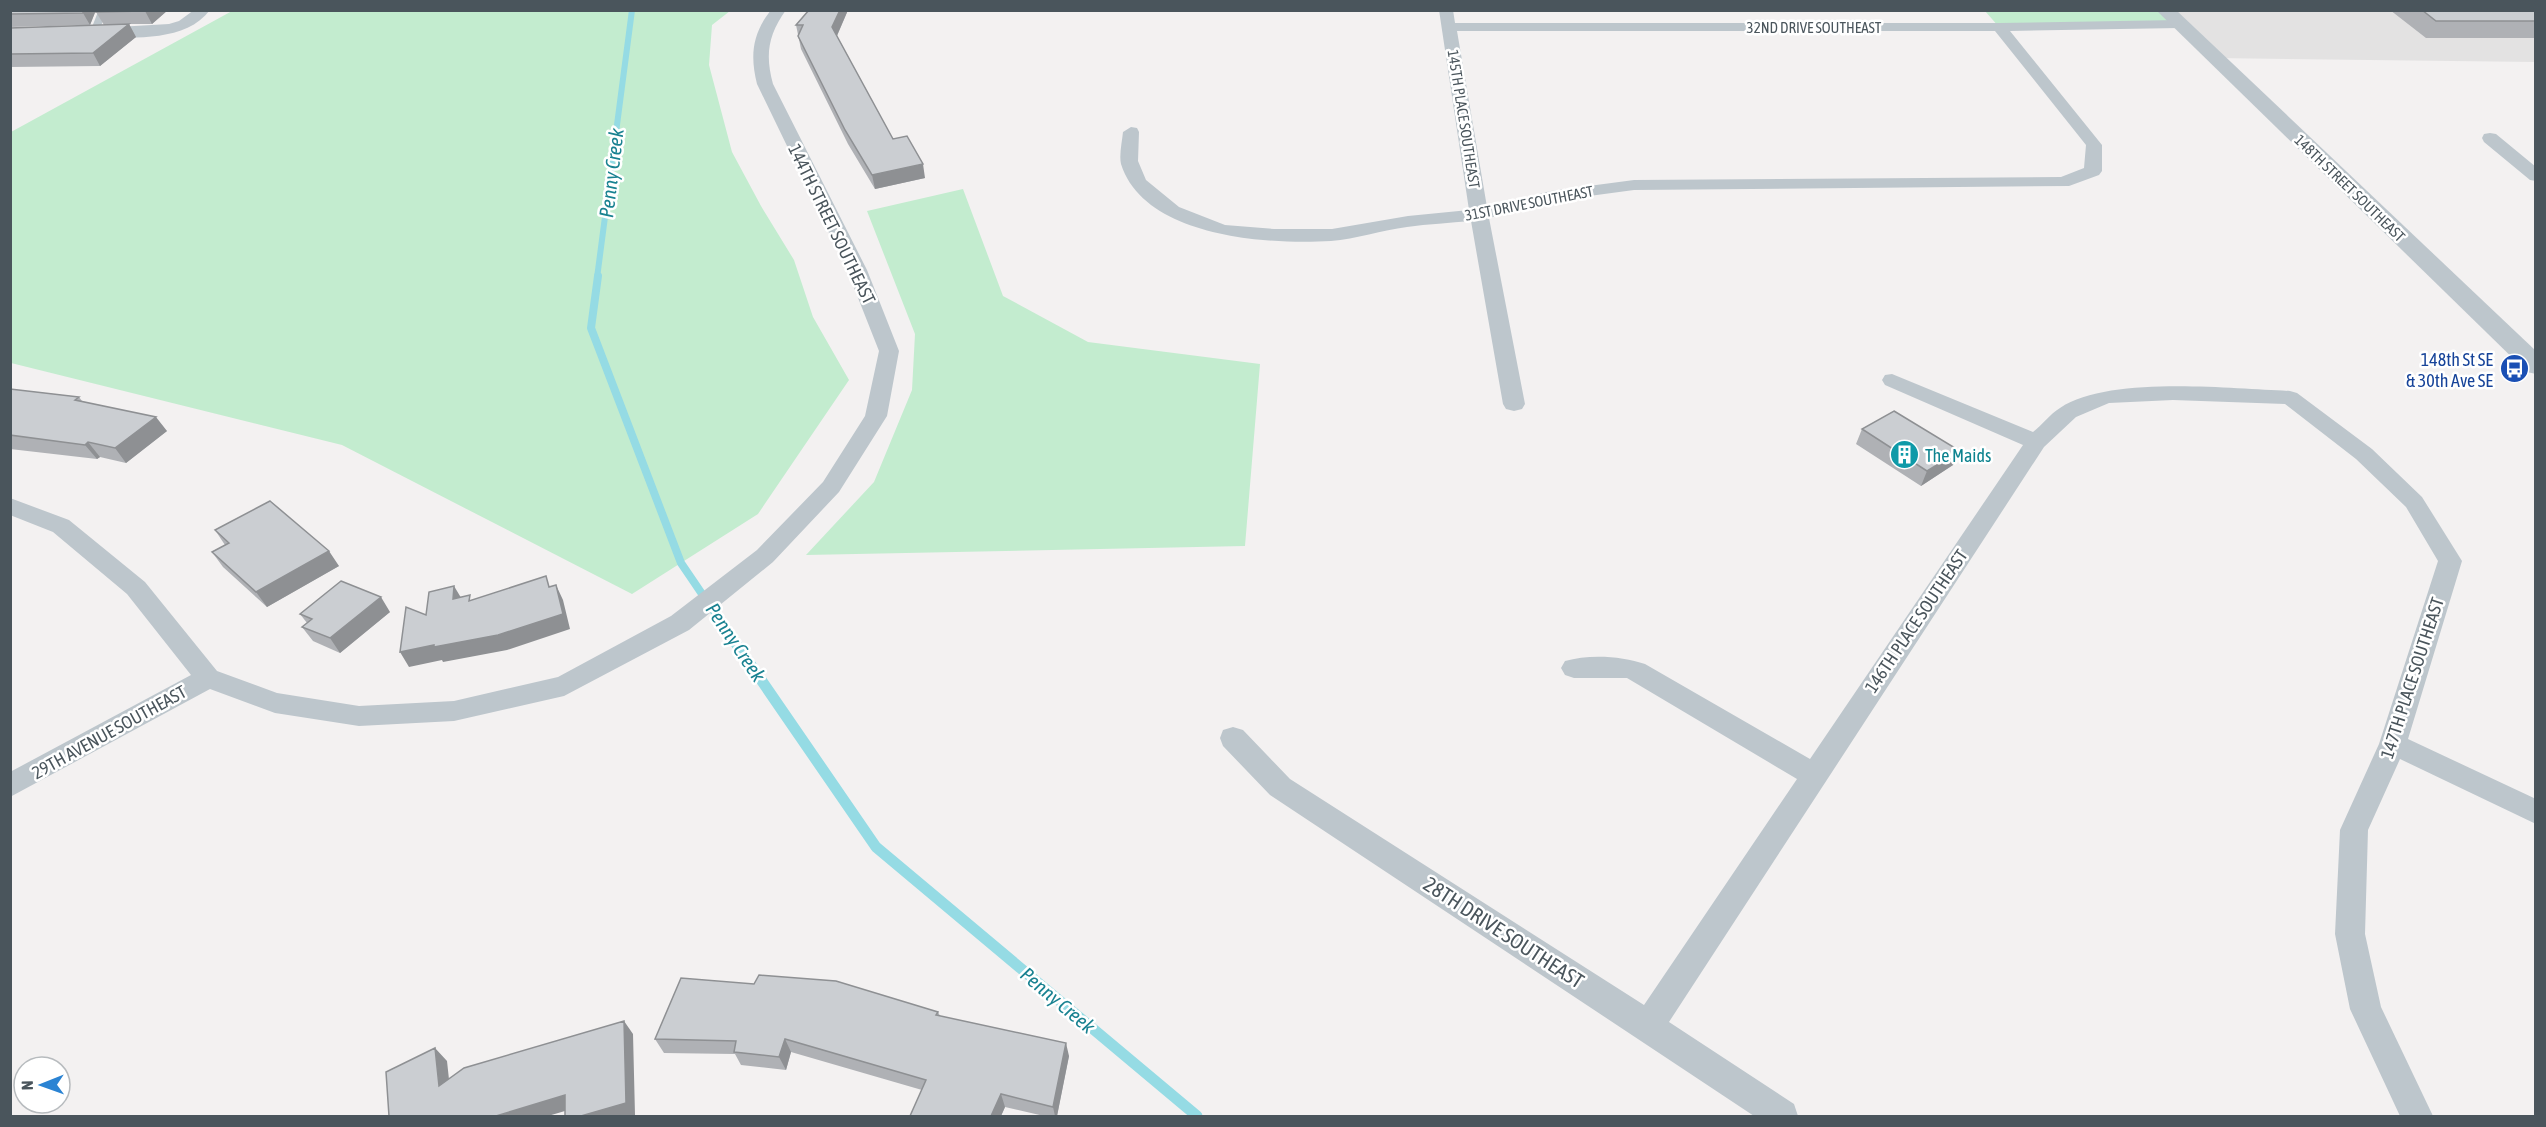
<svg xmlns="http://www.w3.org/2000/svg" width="2546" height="1127" viewBox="0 0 2546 1127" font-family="'Asap Condensed',sans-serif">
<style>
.education{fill:#e3e2e2}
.green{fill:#c3eccf}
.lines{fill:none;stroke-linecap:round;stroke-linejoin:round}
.stream-far2{stroke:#95dbe4;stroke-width:6}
.stream-far1{stroke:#95dbe4;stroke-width:8}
.stream{stroke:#95dbe4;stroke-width:11}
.service{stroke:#bdc6cc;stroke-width:8}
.minor{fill:#bdc6cc;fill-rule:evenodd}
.tertiary{fill:#bdc6cc;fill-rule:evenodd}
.wall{fill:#afb1b5}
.shaded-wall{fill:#8e9093}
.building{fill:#cbced2;stroke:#8e9093;stroke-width:1.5}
.labels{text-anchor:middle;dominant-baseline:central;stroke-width:5;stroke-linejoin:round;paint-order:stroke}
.far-street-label{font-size:15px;fill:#4a555c;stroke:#fff}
.street-label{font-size:18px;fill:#4a555c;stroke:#fff}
.transit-label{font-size:18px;fill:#164399;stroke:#fff;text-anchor:end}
.culture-label{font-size:18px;fill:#0d838f;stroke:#fff;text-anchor:start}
.water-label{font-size:20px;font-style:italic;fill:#198291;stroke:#fff}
.near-street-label{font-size:21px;fill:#4a555c;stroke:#fff}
</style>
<rect width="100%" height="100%" fill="#f3f1f1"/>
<path class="education" d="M 2165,11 L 2535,11 L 2535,62 L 2214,58 Z"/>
<path class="green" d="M 232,11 L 730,11 L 712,25 L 709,65 L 732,152 L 761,206 L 794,260 L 813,317 L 849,380 L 758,514 L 632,594 L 342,445 L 11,363 L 11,132 Z
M 1985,11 L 2165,11 L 2179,24 L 1999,27 Z
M 963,189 L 1003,296 L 1088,342 L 1260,364 L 1245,546 L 806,555 L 874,482 L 912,390 L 915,334 L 867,211 Z"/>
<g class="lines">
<path class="stream-far2" d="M 597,278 L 632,10"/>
<path class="stream-far1" d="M 598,276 L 591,328 L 681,563 L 736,644"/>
<path class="stream" d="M 735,642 L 876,847 L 1197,1116"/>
<path class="service" d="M 94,33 L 103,10"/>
<path class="minor" d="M 194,10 L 210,10 C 186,42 135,37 100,38 L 92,33 L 100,28 L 169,24 L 179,21 Z
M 771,10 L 786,10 C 768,35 765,55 773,84 L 867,270 L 899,351 L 887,416 L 839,492 L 773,562 L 689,630 L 564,696 L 454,721 L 359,726 L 275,713 L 210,689 L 10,797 L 10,772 L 191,675 L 127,594 L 53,532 L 10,515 L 10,498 L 69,520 L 145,582 L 217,671 L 277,693 L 359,706 L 454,701 L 558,677 L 671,616 L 757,550 L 823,482 L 865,416 L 879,351 L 847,270 L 757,84 C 750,56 752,34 771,10 Z
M 1439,10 L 1453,10 L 1455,23 L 1999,23 L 2179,20 L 2186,24 L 2179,28 L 2010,31 L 2102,145 L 2102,171 L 2099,175 L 2069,186 L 1634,190 L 1552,201 L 1489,218 L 1525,404 L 1522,409 L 1514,411 L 1506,409 L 1503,404 L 1471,221 C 1450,223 1428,224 1407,227 C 1382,230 1356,239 1331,241 C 1267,245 1144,237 1121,164 C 1119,155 1122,142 1123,132 L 1131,127 L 1137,128 L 1139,132 L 1138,161 L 1146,180 L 1179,207 L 1225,225 L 1274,229 L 1332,229 L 1408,216 L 1469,210 ZM 1457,31 L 1995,31 L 2086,145 L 2084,168 L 2061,177 L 1634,180 L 1551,191 L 1487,207 Z
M 2490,133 L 2496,134 L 2536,167 L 2536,181 L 2530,180 L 2484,142 L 2482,138 L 2484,134 Z
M 1892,374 L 2033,432 C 2042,425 2050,414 2060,408 C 2110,375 2231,389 2290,391 L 2297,393 L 2372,449 L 2422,497 L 2462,561 L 2408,739 L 2536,799 L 2536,824 L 2400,759 L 2368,830 L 2365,934 L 2381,1007 L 2433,1116 L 2400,1116 L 2350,1009 L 2335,934 L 2340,830 L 2379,744 L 2438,561 L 2406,507 L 2356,459 L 2285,404 L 2173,400 L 2109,403 L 2076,417 L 2044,447 L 1669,1022 L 1794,1104 L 1798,1116 L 1754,1116 L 1270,795 L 1223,746 L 1220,738 L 1223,730 L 1233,727 L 1243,730 L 1290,779 L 1644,1005 L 1797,779 L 1627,678 L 1574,678 L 1565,675 L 1561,668 L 1565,661 C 1589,654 1622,656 1645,664 L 1810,759 L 2023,445 L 1885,385 L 1882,380 L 1885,375 Z"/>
<path class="tertiary" d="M 2156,10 L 2176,10 L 2536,351 L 2536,374 L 2527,372 Z"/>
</g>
<path class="wall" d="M 10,10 L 96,10 L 90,25 L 10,27 Z
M 97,10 L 168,10 L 152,24 L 129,24 L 136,37 L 100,66 L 10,67 L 10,28 L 104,25 L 96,12 Z
M 809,10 L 848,10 L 837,36 L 893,139 L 925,178 L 875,189 L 848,144 L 801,49 L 796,25 Z
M 2390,10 L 2535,10 L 2535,38 L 2426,38 Z
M 10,389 L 79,397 L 82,401 L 167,431 L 126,463 L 100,457 L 97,459 L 10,449 Z
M 1862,429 L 1960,451 L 1953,465 L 1921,486 L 1856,444 Z
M 215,530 L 339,566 L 267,607 L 223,567 L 212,552 L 225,545 Z
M 390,612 L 340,653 L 313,641 L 302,627 L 307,623 L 300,614 Z
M 938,1012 L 940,1016 L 1069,1056 L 1057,1116 L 1044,1116 L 1005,1107 L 1001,1116 L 910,1116 L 922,1090 L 791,1052 L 786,1070 L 741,1065 L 735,1054 L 664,1053 L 655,1039 Z"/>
<path class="shaded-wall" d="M 83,10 L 96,10 L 90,25 L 83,13 Z
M 146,10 L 168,10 L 152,24 L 145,11 Z
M 840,10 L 848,10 L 835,40 L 832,27 Z
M 129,24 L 136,37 L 100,66 L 93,53 Z
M 923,164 L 925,178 L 875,189 L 872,175 Z
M 156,417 L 167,431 L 126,463 L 115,448 Z
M 88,442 L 100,457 L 97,459 L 85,445 Z
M 1960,451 L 1953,465 L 1921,486 L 1927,471 Z
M 329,551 L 339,566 L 267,607 L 256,592 Z
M 556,585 L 563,600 L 570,629 L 507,650 L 443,662 L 442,660 L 409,667 L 400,652 Z
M 454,586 L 463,601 L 453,599 Z
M 381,597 L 390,612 L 340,653 L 330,638 Z
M 624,1021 L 633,1034 L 635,1115 L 631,1116 L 581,1116 Z
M 785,1039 L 791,1052 L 786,1070 L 779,1057 Z
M 1066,1043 L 1069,1056 L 1057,1116 L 1055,1116 L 1053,1107 Z
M 435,1048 L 447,1061 L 451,1098 L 439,1086 Z
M 1001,1094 L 1005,1107 L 1001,1116 L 991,1116 Z
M 565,1095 L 575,1108 L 548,1116 L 496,1116 Z"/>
<path class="building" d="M 10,10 L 83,10 L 83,13 L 10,14 Z
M 97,10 L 146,10 L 145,11 L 96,12 Z
M 809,10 L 840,10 L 832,27 L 893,139 L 907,136 L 923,164 L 872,175 L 845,130 L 798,36 L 803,25 L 796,25 Z
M 2422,10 L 2535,10 L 2535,21 L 2436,21 Z
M 129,24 L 93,53 L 10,54 L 10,28 Z
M 10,389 L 79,397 L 75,400 L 156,417 L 115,448 L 88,442 L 85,445 L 10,435 Z
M 1894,411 L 1960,451 L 1927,471 L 1862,429 Z
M 270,501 L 329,551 L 256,592 L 212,552 L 229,543 L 215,530 Z
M 546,576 L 549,587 L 556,585 L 563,614 L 498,635 L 434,647 L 434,645 L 400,652 L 406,607 L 426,615 L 429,592 L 454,586 L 453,599 L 470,595 L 469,601 Z
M 341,581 L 381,597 L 330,638 L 302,627 L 312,619 L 300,614 Z
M 759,975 L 836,981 L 938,1012 L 936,1015 L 1066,1043 L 1053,1107 L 1001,1094 L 991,1116 L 910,1116 L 926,1080 L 785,1039 L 779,1057 L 734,1052 L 736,1041 L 655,1039 L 681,978 L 754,984 Z
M 624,1021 L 626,1103 L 581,1116 L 565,1116 L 565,1095 L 496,1116 L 389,1116 L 386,1072 L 435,1048 L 439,1086 L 464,1068 Z"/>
<defs>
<symbol id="bus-disc" viewBox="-11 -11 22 22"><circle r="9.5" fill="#1a4fb4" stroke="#fff"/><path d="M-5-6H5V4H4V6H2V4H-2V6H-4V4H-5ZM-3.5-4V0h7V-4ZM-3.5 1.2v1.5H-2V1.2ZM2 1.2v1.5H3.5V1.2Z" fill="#fff"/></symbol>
<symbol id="building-disc" viewBox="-11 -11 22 22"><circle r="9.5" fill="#0f9aa8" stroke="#fff"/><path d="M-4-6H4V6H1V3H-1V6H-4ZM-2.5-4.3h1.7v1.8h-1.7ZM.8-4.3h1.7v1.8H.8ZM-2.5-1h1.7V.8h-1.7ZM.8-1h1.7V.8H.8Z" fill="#fff"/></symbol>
</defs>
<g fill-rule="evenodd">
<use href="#bus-disc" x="2498" y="352" width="33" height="33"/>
<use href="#building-disc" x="1888" y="438" width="33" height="33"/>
</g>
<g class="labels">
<g class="far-street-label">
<text x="1814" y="27">32ND DRIVE SOUTHEAST</text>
<text transform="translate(1464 119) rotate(81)">145TH PLACE SOUTHEAST</text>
<text transform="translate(2350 188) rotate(44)">148TH STREET SOUTHEAST</text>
<text transform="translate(1529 203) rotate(-11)">31ST DRIVE SOUTHEAST</text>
</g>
<g class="street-label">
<text transform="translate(832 224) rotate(64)">144TH STREET SOUTHEAST</text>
<text transform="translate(1916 621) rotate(-56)">146TH PLACE SOUTHEAST</text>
<text transform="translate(2412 678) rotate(-72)">147TH PLACE SOUTHEAST</text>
<text transform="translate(109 732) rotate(-29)">29TH AVENUE SOUTHEAST</text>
</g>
<g class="transit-label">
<text x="2493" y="359">148th St SE<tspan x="2493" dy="21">&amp; 30th Ave SE</tspan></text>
</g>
<g class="culture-label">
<text x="1925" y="455">The Maids</text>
</g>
<g class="water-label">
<text transform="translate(611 173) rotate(-83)">Penny Creek</text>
<text transform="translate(736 642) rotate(56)">Penny Creek</text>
<text transform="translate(1058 1000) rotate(40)">Penny Creek</text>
</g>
<g class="near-street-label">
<text transform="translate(1504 932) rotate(33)">28TH DRIVE SOUTHEAST</text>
</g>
</g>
<rect width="2546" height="1127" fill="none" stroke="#4a555c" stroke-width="24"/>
<g transform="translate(42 1085) rotate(269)"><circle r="28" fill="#ffffff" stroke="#b7bbbe" stroke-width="1.5"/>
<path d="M0-4.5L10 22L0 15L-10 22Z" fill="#2a83d3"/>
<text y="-9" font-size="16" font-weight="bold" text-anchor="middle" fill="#4a555c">N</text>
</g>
</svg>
